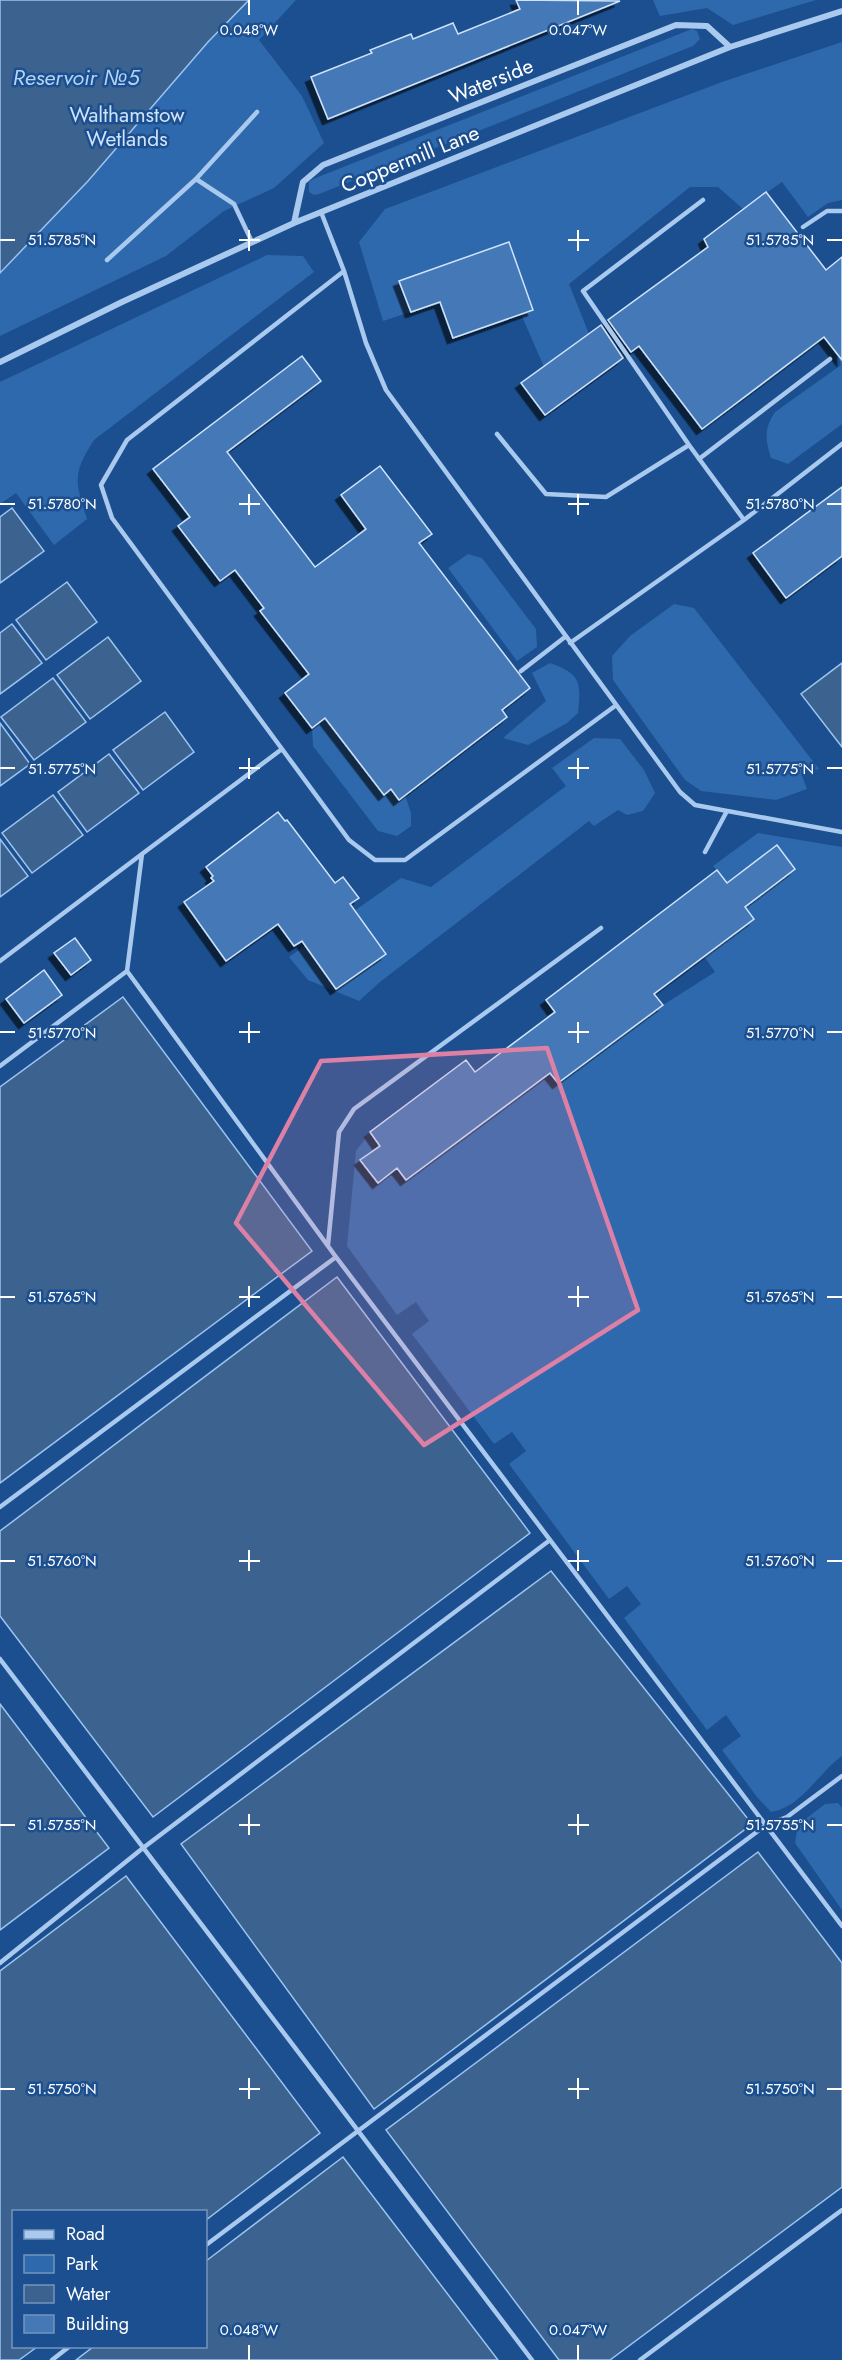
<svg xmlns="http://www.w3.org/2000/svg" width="842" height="2360" viewBox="0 0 842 2360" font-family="Jost,sans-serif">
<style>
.green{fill:#2e69ad}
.water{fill:#3c6290;stroke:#9cc4f0;stroke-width:1.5}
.building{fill:#4478b7;stroke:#cfe3fa;stroke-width:1.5;filter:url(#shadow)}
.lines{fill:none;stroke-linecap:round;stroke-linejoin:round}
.service{stroke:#a9c9ee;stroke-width:4.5}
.minor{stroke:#a9c9ee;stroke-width:6}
.marked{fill:#dd80a5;fill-opacity:0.2;stroke:#dd80a5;stroke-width:4.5;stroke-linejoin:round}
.ticks{fill:none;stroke:#fff;stroke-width:2}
.labels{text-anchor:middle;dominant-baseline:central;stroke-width:5;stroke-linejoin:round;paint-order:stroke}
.street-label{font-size:21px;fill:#fff;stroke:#1b4f8f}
.park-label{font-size:21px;fill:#cfe3fa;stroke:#1b4f8f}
.water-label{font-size:22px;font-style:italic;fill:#b5d3f5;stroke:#1b4f8f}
.ticks-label{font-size:15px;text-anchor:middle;fill:#fff;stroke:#1b4f8f;stroke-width:5;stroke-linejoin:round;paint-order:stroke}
</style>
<defs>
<filter id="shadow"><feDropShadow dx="-5.5" dy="5.5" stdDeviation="0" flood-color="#0009"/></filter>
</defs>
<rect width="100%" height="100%" fill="#1b4f8f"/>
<path class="green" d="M 0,0 L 296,0 L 259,40 L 302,96 L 324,143 L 274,188 L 224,211 L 166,256 L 0,336 Z
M 653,0 L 816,0 L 733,25 L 707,8 L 660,16 Z
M 692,29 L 697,31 L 700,39 L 693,46 L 319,194 L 314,195 L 309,192 L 309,182 L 313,179 Z
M 842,42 L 842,200 L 828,203 L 808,217 L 782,182 L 743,209 L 718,187 L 690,187 L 569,284 L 589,334 L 544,367 L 521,314 L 533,310 L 509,242 L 400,282 L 411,312 L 383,321 L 359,242 L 385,209 L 722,82 Z
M 267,255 L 303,256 L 314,272 L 94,440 C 72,474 75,482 87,519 L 54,545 L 16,493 L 0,504 L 0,382 Z
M 842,352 L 842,424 L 788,464 L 771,458 C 765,440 764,428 775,412 L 841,365 L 838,355 Z
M 468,554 L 482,558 L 536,629 L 537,647 L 517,661 L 448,568 Z
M 674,604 L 694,608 L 819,769 L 801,773 L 807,789 L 776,800 L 701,791 L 685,780 L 613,680 L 612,656 L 630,636 Z
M 550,663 C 581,674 581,682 578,713 L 567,723 L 528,745 L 503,738 L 546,701 L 532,673 Z
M 332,713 L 335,731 L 383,794 L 391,789 L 399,799 L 405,795 L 411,813 L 411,826 L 397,836 L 378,831 L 313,746 L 312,728 Z
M 594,738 L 620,739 L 644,770 L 655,793 L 643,811 L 627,815 L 618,810 L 594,826 L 589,821 L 380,982 L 359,1001 L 308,980 L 289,957 L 401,878 L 431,887 L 566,786 L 552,768 Z
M 758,833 L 842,847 L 842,1756 C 818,1773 802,1807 771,1812 L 757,1797 L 722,1750 L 741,1736 L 726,1715 L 707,1730 L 624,1618 L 641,1604 L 627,1586 L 609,1599 L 509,1464 L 526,1451 L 512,1432 L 494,1444 L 412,1334 L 429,1321 L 416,1302 L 397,1315 L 347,1246 L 356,1151 L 370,1132 L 380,1146 L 360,1161 L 378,1183 L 397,1168 L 406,1180 L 550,1073 L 558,1083 L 663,1005 L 715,972 L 704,956 L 745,907 L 795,869 L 777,845 L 727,883 L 713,866 Z
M 838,1803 L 842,1808 L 842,1910 L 795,1843 L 798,1825 L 825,1804 Z"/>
<path class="water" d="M 0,0 L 249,0 L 208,42 L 88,181 L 0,273 Z
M 12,508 L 44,551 L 0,583 L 0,517 Z
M 67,582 L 97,622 L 46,660 L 16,620 Z
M 12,624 L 42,663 L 0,694 L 0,633 Z
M 108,637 L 141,681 L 90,719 L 57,675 Z
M 842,663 L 842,747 L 801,694 Z
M 53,678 L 86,722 L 34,760 L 1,717 Z
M 165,712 L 194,752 L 143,790 L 113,750 Z
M 0,723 L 30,764 L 0,786 Z
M 109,754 L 139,793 L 87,832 L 58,792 Z
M 53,795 L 83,835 L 32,873 L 2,833 Z
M 0,839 L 28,876 L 0,897 Z
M 123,997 L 312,1251 L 0,1483 L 0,1087 Z
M 337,1277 L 530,1533 L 153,1817 L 0,1616 L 0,1531 Z
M 551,1571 L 752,1824 L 374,2109 L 181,1844 Z
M 0,1704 L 109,1848 L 0,1930 Z
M 758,1852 L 842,1963 L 842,2187 L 610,2360 L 559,2360 L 386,2130 Z
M 126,1876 L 320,2133 L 206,2220 L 206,2212 L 14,2212 L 14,2346 L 37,2347 L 19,2360 L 0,2360 L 0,1971 Z
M 343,2157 L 498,2360 L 76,2360 L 93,2347 L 206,2346 L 206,2261 Z"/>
<path class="building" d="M 516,0 L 620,1 L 328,119 L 311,77 L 372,53 L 370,50 L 411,34 L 413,39 L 453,23 L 458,34 L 520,9 Z
M 766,192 L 826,270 L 842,257 L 842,360 L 824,337 L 702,429 L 639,346 L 631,352 L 608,320 L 708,247 L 704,239 Z
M 509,242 L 533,310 L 453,338 L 440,302 L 411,312 L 399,281 Z
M 601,325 L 623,358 L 545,415 L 521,383 Z
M 302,356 L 321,381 L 227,452 L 315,567 L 366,529 L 341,495 L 380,466 L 432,534 L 419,543 L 530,688 L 502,710 L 507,717 L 399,800 L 391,789 L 384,795 L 325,718 L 312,728 L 285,693 L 309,674 L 260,611 L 264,608 L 235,570 L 220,581 L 178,526 L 190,517 L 153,469 Z
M 842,487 L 842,556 L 786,598 L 753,553 Z
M 278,812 L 285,821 L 287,820 L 335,883 L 343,877 L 359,898 L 350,904 L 386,954 L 336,989 L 302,941 L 294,946 L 278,924 L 226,961 L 184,902 L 214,881 L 211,878 L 213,876 L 206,867 Z
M 777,845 L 795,869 L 745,907 L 754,919 L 654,994 L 663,1005 L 558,1083 L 550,1073 L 406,1180 L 397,1168 L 378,1183 L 360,1160 L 380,1146 L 370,1132 L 466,1060 L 475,1072 L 555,1012 L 546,1000 L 717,870 L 727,883 Z
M 75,938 L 91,960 L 71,975 L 54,953 Z
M 44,970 L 62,995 L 24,1023 L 6,999 Z"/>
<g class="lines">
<path class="service" d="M 196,179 L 234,204 L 252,242
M 703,200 L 583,291 L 689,445 L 744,520
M 321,212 L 344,271 L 127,440 L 101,485 L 112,518 L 282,749 L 142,854 L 127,971 L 336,1257 L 842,1926
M 803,227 L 827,211 L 842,211
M 107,260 L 196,179 L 257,112
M 344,271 L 366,343 L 386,390 L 680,792 L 695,805 L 842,832
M 497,434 L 546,494 L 606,497 L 689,445
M 699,459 L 830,359
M 570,643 L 744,520 L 842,444
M 521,671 L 565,637
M 282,749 L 349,840 L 375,860 L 405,860 L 615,706
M 705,852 L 727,811
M 0,961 L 142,854
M 0,1066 L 127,971
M 328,1245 L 339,1132 L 354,1109 L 601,928
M 0,1507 L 336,1257
M 0,1659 L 532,2360
M 0,1963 L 143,1848 L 550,1540
M 206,2245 L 766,1825 L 787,1817 L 842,1776
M 52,2360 L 70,2346
M 640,2360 L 842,2210"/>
<path class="minor" d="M 294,223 L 303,182 L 323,165 L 676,25 L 707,26 L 730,47
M 0,362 L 122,302 L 294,223 L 730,47 L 842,11"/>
</g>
<path class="marked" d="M 547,1048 L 638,1310 L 424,1445 L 236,1223 L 321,1061 Z"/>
<path class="ticks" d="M 249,0 L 249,15M 578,0 L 578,15M 249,230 L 249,251M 578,230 L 578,251M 0,240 L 15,240M 239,240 L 260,240M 568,240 L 589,240M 827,240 L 842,240M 249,494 L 249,515M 578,494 L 578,515M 0,504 L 15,504M 239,504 L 260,504M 568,504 L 589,504M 827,504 L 842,504M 249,758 L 249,779M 578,758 L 578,779M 0,768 L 15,768M 239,768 L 260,768M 568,768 L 589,768M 827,768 L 842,768M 249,1022 L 249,1043M 578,1022 L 578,1043M 0,1032 L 15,1032M 239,1032 L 260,1032M 568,1032 L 589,1032M 827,1032 L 842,1032M 249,1286 L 249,1307M 578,1286 L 578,1307M 0,1297 L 15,1297M 239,1297 L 260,1297M 568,1297 L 589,1297M 827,1297 L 842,1297M 249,1550 L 249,1571M 578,1550 L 578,1571M 0,1561 L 15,1561M 239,1561 L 260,1561M 568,1561 L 589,1561M 827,1561 L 842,1561M 249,1814 L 249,1835M 578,1814 L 578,1835M 0,1825 L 15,1825M 239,1825 L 260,1825M 568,1825 L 589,1825M 827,1825 L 842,1825M 249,2078 L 249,2099M 578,2078 L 578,2099M 0,2089 L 15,2089M 239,2089 L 260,2089M 568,2089 L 589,2089M 827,2089 L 842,2089M 249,2345 L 249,2360M 578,2345 L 578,2360"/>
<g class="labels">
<g class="street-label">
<text transform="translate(491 81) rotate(-22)">Waterside</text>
<text transform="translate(410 159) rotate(-22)">Coppermill Lane</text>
</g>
<g class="park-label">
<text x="127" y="115">Walthamstow<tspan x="127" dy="24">Wetlands</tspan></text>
</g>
<g class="water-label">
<text x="76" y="77">Reservoir №5</text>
</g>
</g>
<g class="ticks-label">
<text x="249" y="35">0.048°W</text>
<text x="578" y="35">0.047°W</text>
<text x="62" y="245">51.5785°N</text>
<text x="780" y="245">51.5785°N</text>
<text x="62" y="509">51.5780°N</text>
<text x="780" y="509">51.5780°N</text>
<text x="62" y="774">51.5775°N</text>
<text x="780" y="774">51.5775°N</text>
<text x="62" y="1038">51.5770°N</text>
<text x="780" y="1038">51.5770°N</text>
<text x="62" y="1302">51.5765°N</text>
<text x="780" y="1302">51.5765°N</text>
<text x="62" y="1566">51.5760°N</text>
<text x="780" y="1566">51.5760°N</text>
<text x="62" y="1830">51.5755°N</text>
<text x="780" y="1830">51.5755°N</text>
<text x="62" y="2094">51.5750°N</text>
<text x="780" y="2094">51.5750°N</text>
<text x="249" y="2335">0.048°W</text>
<text x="578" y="2335">0.047°W</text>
</g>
<rect x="12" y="2210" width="195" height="138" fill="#1b4f8f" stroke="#7695bc" stroke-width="1.5"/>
<rect x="24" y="2230" width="30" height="9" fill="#a9c9ee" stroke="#7695bc" stroke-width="1.5"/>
<text x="66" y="2240" font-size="18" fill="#ffffff">Road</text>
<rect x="24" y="2255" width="30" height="18" fill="#2e69ad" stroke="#7695bc" stroke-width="1.5"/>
<text x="66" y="2270" font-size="18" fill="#ffffff">Park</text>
<rect x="24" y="2285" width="30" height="18" fill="#3c6290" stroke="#7695bc" stroke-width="1.5"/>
<text x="66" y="2300" font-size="18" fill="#ffffff">Water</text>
<rect x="24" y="2315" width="30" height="18" fill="#4478b7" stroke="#7695bc" stroke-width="1.5"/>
<text x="66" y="2330" font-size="18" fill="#ffffff">Building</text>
</svg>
